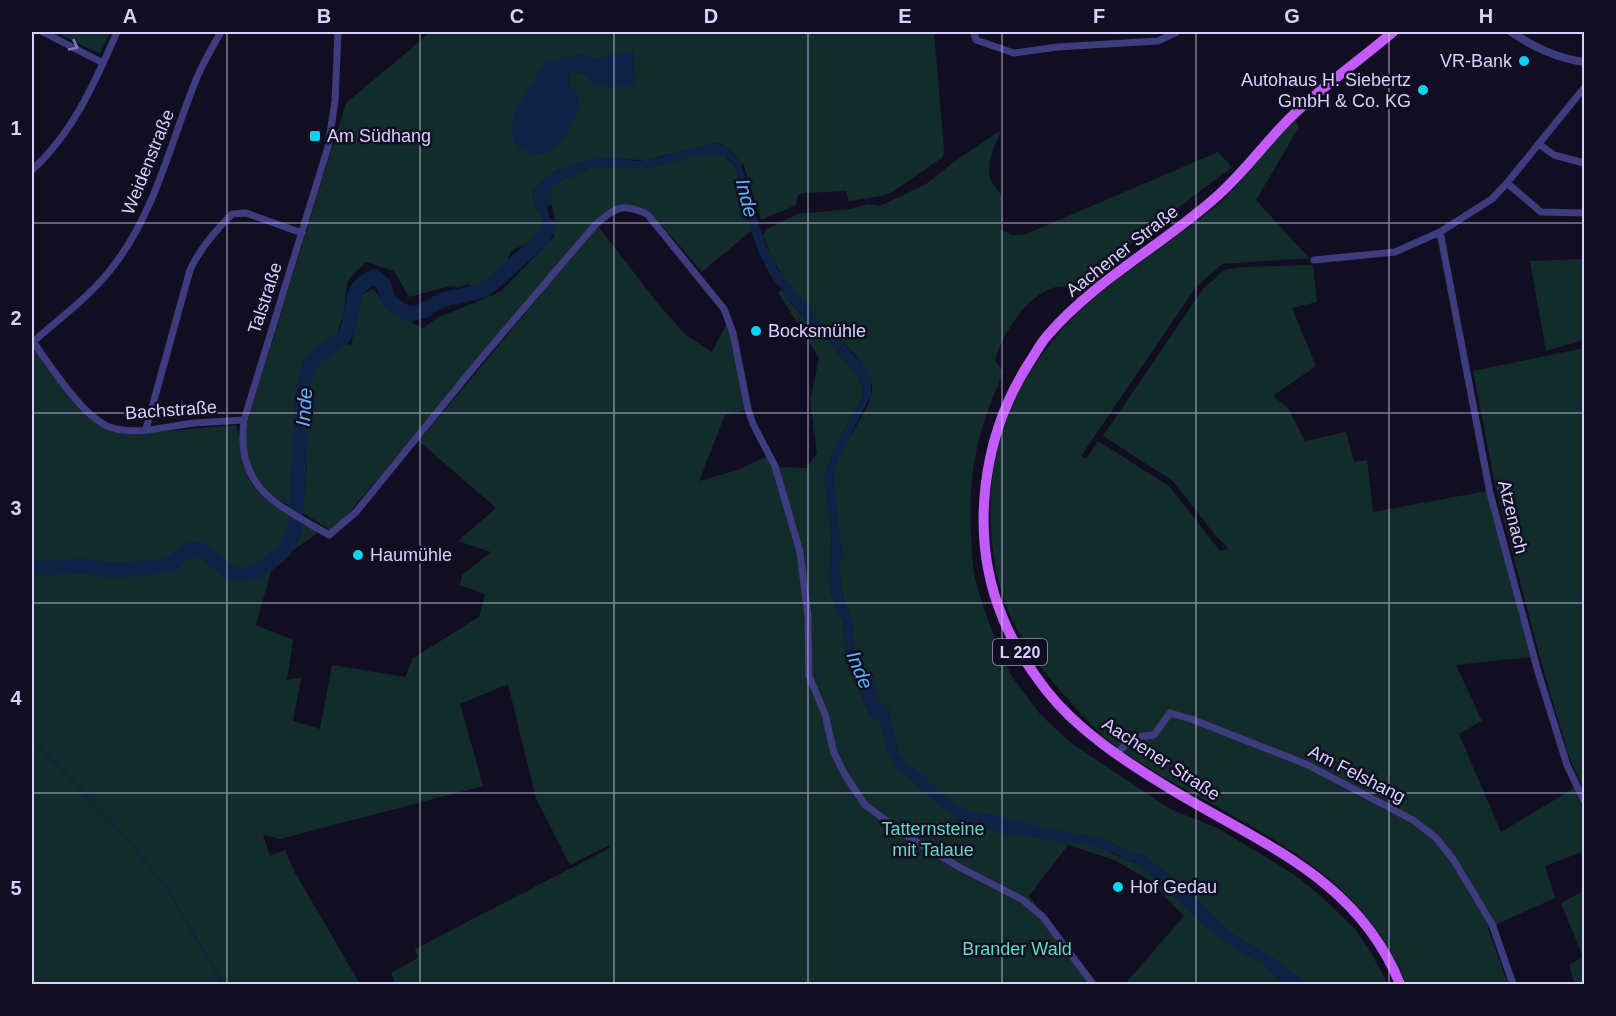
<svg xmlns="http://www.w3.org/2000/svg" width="1616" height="1016" viewBox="0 0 1616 1016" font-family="Helvetica,sans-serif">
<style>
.green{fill:#122c2b;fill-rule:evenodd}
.water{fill:#0e2246}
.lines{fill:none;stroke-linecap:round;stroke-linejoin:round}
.stream{stroke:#0e2246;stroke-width:2}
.river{stroke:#0e2246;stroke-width:15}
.minor{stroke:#3f3b7f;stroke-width:7}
.tertiary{stroke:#3f3b7f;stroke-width:8}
.primary{stroke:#c35bfa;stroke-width:10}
.oneway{stroke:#837eb8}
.grid{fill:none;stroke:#d7d1fd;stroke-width:1.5;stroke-opacity:0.55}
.poi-dot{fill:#08d4f2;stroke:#120e22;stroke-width:2}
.labels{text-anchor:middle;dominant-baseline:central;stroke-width:5;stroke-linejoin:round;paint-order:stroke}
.shield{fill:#120e22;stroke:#9c96bb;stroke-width:1.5}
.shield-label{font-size:16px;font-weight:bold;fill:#d7d1fd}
.poi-label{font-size:18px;fill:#d7d1fd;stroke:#120e22;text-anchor:start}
.street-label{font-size:18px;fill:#d7d1fd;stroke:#120e22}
.park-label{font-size:18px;fill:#5fdbc0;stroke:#120e22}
.water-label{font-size:20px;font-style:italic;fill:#62affa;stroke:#120e22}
.neatline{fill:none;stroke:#d7d1fd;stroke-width:2}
.grid-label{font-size:20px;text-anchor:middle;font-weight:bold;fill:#d7d1fd}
</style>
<rect width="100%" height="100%" fill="#120e22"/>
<path class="green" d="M 55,32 L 110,32 L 100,54 Z
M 431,32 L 934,32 L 944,150 L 943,157 L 894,191 L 882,196 L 849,201 L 846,191 L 805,193 L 798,195 L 796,205 L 761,220 L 743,163 L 741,164 C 734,155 728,144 716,143 L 645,160 L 599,159 L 587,161 L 557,170 L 538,185 L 533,193 L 535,205 L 544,219 L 544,229 L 538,238 L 511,251 L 507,261 L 484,282 L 474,286 L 467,284 L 460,287 L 450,286 L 409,297 L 394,271 L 366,262 C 343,282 348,282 344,310 C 343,318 339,326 337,334 L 351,346 L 360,297 L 366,292 L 374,289 L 384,304 L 422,329 L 437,318 L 500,292 L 554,237 L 555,221 L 550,195 L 552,186 L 565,178 L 572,177 L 590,168 L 645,168 L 694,156 L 725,156 L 736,168 L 751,231 L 702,272 C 685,254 647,198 621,205 C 610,208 602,215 594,222 L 347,515 L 331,531 L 302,512 L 307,466 L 297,463 L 291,507 C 254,485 240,465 248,420 L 346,103 ZM 633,52 L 635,87 L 584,73 L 571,71 L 569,84 L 577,94 C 572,114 568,132 555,148 L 513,117 L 579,54 L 599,59 L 618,53 Z
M 1295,119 L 1299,127 L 1256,200 L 1309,258 L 1222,264 L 1196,287 L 1081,456 L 1086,459 L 1098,441 L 1169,486 L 1220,551 L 1229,549 L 1215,535 L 1173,481 L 1103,436 L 1203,289 L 1224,270 L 1240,267 L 1313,265 L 1317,302 L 1292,308 L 1316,366 L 1273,396 L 1288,408 L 1305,441 L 1346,432 L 1354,462 L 1367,460 L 1373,512 L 1487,491 L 1530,657 L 1456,665 L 1482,721 L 1459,734 L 1501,832 L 1574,788 L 1584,812 L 1584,851 L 1545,866 L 1555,898 L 1488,928 L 1508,984 L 1406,984 C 1357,858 1228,822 1125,753 C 1105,740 1089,723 1073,705 C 1023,651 994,603 991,528 C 988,478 998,422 1025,380 C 1043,351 1067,321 1093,299 C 1134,265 1179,236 1220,203 C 1231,194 1239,182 1248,172 C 1264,154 1279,136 1295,119 Z
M 1001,130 C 995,145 985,164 991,181 C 993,185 997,188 999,192 C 1005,203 1002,218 1000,229 L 1012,235 L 1026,234 L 1218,152 L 1232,167 L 1072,288 C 1066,287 1059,286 1053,288 C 1026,296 1001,336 995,361 L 1004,371 C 977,431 968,471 971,536 C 972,551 972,568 976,582 C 983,610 995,638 1006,665 L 1012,677 L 1040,714 L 1071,743 L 1170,809 L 1217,828 L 1269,859 L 1296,876 L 1324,899 L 1355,929 L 1371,953 L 1388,984 L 1306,984 L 1282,964 L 1232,934 L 1174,879 L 1143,855 L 1130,852 L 1099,837 L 1097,847 L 1140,865 L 1165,886 L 1206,927 L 1241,952 L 1264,964 L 1279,980 L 1286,984 L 1125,984 L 1184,916 L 1149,880 L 1114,860 L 1068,845 L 1029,896 L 1096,984 L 396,984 L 391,973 L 418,958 L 415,949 L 610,848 L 608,846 L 570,865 L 536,798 L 508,684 L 460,704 L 483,786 L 280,839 L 263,835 L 270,856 L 285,850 L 294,871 L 360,984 L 32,984 L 32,346 L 69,395 L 94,421 L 145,433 L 236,425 C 242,440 240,457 246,472 C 256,501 294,517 318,533 L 273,564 L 256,625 L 293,640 L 287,680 L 301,678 L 293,721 L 320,729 L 332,665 L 405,677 L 413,658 L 479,617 L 485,594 L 460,585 L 462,575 L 491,552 L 458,541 L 496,508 L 419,441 L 598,226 L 659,305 L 686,335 L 712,352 L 727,323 L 731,334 L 746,410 L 725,415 L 699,481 L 738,470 L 768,456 L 773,467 L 807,468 L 817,453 L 810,401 L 819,358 L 778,292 L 781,290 L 786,293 L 785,299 L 789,301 L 821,337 L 828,341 L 858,377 L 863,387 L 862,397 L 837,443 L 824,476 L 832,534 L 829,577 L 831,591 L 834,604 L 843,621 L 845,646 L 853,675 L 856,679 L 867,709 L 890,718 L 889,709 C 879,701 872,696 875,683 L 867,680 L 863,674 L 852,638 L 853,623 L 844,602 L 839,573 L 839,565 L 844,555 L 840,545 L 833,479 C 834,449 872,413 872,388 C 871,362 840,341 823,325 C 816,319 810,311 804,304 C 786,283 772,261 763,235 L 767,229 L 797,214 L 850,209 L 868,204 L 880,206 L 926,184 L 954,162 Z
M 1584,259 L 1584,340 L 1546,351 L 1530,261 Z
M 1584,348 L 1584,790 L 1569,757 L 1540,658 L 1496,489 L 1473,371 Z
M 1584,891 L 1584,984 L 1575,984 L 1569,965 L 1583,957 L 1561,903 Z"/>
<path class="water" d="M 633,51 L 635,87 L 594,87 L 584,73 L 571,71 L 569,84 L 577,94 L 580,108 C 573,119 565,140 555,148 C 532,164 504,146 513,118 C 517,104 538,75 546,61 L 579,54 L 599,59 L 618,53 Z
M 716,143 L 726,146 L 741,164 L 756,216 L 767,248 L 774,257 L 776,267 L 822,324 L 836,336 L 864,365 L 871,377 L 871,395 L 840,456 L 834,473 L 840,545 L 844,555 L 839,565 L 841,589 L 844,602 L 853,623 L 852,638 L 859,664 L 866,678 L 873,680 L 875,682 C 872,696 879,701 889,709 L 895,737 L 894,741 L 898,744 L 898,751 L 905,761 L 924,776 L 944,796 L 968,811 L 1002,817 L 1049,829 L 1099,837 L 1130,852 L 1143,855 L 1174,879 L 1232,934 L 1282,964 L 1306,984 L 1286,984 L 1279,980 L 1264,964 L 1241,952 L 1218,937 L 1206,927 L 1160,881 L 1137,863 L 1123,858 L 1116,854 L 1084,844 L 998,833 C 990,828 977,827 966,821 L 963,822 L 954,818 L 897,768 L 887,749 L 880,723 L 870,716 L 856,679 L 850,672 L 845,646 L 843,621 L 834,604 L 829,577 L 832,534 L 824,476 L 837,443 L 862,397 L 863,387 L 858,377 L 828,341 L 821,337 L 790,301 L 785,299 L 786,293 C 767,280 752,237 747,215 C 742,196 743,169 725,156 L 694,156 L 645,168 L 590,168 L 572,177 L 565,178 L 552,187 L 550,195 L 552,206 L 550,205 L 547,208 C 552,226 557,229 543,245 L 538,238 C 557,220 521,202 539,184 C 558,165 589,157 616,158 C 625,159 634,162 644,160 C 660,158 677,152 693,148 C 701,146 708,146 716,143 Z"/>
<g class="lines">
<path class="stream" d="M 32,739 L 126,837 L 166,887 L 223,984"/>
<path class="river" d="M 32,569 L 84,566 L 111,570 L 152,568 L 174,563 C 199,528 215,569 236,575 C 249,579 275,560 284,550 C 289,544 292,536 295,529 L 303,389 C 306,373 309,358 325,350 C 331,346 339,343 344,336 C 358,316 343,287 375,277 L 384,285 L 388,299 L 398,309 L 410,314 L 423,311 L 442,300 L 482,291 L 492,284 L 543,238 L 549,226"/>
<path class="minor" d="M 43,32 L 103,63
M 338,32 L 335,101 L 328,147 L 244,420 C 235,489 278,505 329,535 L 356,512 L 479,361 L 595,225 C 615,207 624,202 648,215 L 724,309 L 733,333 L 748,409 L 753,424 L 775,466 L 800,552 L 808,617 L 809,676 L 825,714 L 834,753 L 845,775 L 865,805 L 910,838 L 959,867 L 1023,900 L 1043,917 L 1093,984
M 974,32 L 976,40 L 1014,53 L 1057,47 L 1158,41 L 1177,32
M 1539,144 L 1554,155 L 1584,163
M 32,170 C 73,133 95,82 117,32
M 1507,183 L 1541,212 L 1584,213
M 1440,232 L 1490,493 L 1538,672 L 1567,765 L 1584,801
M 1314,260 L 1395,252 L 1440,232 L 1492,199 L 1507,183 L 1584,88
M 32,340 C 49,364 81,414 107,426 C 134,437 166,426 194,423 C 210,422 227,421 244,420
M 33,342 C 61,317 93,294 115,264 C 155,211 170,145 194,85 C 201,66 211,49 221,32
M 146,429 L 190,270 C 199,250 216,230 232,214 L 246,213 L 302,233
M 1116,753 L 1135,737 L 1154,735 L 1170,713 L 1191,719 L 1306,764 L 1413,820 L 1436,838 L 1453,859 L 1492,924 L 1513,984"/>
<path class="tertiary" d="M 1511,32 C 1534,47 1556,58 1584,62"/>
<path class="primary" d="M 1393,32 C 1360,60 1323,86 1292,116 C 1265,142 1244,173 1215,198 C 1161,246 1095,280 1047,336 C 1040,344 1035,354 1029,363 C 982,436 969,535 1002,616 C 1012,642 1029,668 1046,690 C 1077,730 1126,762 1169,788 C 1260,844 1357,877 1400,984"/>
</g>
<defs><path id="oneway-chevron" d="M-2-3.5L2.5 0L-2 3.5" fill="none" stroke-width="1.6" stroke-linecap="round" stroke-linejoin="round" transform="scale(1.5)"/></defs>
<use class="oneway" href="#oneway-chevron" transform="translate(74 46) rotate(26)"/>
<path class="grid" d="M 227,32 L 227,984M 420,32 L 420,984M 614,32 L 614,984M 808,32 L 808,984M 1002,32 L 1002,984M 1196,32 L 1196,984M 1389,32 L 1389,984M 32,223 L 1584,223M 32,413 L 1584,413M 32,603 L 1584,603M 32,793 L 1584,793"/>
<g class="poi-dot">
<circle cx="1524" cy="61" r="6"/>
<circle cx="1423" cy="90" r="6"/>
<rect x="309" y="130" width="12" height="12" rx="3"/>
<circle cx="756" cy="331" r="6"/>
<circle cx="358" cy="555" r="6"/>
<circle cx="1118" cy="887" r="6"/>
</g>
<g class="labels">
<rect class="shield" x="993" y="639" width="54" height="26" rx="4.5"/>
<g class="shield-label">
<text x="1020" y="652">L 220</text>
</g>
<g class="poi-label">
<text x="1512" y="61" text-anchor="end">VR-Bank</text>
<text x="1411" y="80" text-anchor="end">Autohaus H. Siebertz<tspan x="1411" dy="21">GmbH &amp; Co. KG</tspan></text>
<text x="327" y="136">Am Südhang</text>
<text x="768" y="331">Bocksmühle</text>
<text x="370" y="555">Haumühle</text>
<text x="1130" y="887">Hof Gedau</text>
</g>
<g class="street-label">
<text transform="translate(148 162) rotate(-68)">Weidenstraße</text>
<text transform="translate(1122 251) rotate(-38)">Aachener Straße</text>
<text transform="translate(265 298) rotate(-72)">Talstraße</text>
<text transform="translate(171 410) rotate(-4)">Bachstraße</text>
<text transform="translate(1513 517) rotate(76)">Atzenach</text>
<text transform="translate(1161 759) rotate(33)">Aachener Straße</text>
<text transform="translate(1357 774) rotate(27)">Am Felshang</text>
</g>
<g class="park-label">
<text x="933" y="829">Tatternsteine<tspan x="933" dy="21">mit Talaue</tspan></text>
<text x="1017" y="949">Brander Wald</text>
</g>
<g class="water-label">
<text transform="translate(747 198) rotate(76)">Inde</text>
<text transform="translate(304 407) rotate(-86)">Inde</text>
<text transform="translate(860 670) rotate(68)">Inde</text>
</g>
</g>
<rect width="1616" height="1016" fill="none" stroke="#120e22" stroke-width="66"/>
<rect x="33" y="33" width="1550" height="950" class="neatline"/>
<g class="grid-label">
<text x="130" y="23">A</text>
<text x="324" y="23">B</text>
<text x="517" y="23">C</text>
<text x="711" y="23">D</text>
<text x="905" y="23">E</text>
<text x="1099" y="23">F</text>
<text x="1292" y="23">G</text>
<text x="1486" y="23">H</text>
<text x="16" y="135">1</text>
<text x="16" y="325">2</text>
<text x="16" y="515">3</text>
<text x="16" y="705">4</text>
<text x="16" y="895">5</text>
</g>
</svg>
